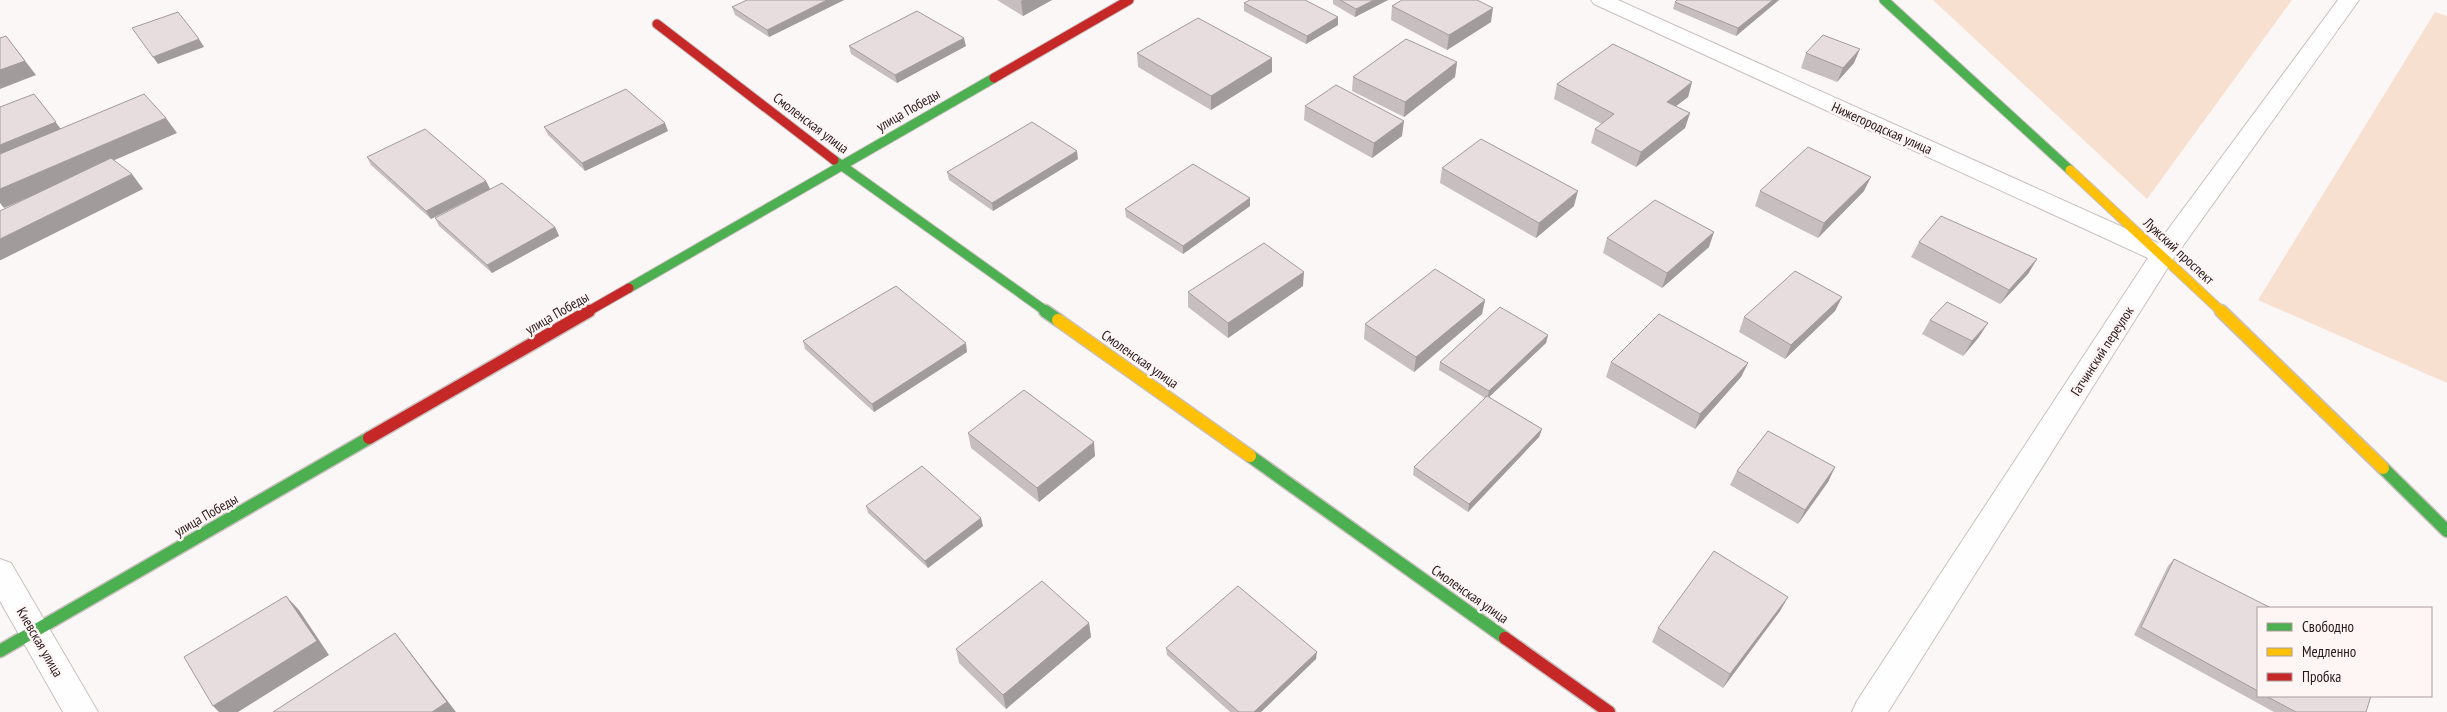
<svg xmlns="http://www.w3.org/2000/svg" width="2447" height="712" viewBox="0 0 2447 712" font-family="'PT Sans Narrow',sans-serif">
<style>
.green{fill:#f8e0d1}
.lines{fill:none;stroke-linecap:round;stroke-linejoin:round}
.street-casing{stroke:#c9bfbf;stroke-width:2}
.fast-far1-casing{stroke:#c9bfbf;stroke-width:11}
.fast-casing{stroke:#c9bfbf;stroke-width:15}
.slow-far1-casing{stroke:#c9bfbf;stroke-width:11}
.slow-casing{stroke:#c9bfbf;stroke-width:15}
.jam-far1-casing{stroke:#c9bfbf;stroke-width:11}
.jam-casing{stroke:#c9bfbf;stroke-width:15}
.street{fill:#fffefe;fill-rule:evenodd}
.fast-far1{stroke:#4caf50;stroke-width:9}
.fast{stroke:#4caf50;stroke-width:12}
.slow-far1{stroke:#ffc107;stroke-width:9}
.slow{stroke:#ffc107;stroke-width:12}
.jam-far1{stroke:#c62828;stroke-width:9}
.jam{stroke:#c62828;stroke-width:12}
.wall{fill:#c7bec0}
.shaded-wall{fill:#a29b9c}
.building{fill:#e7dddf;stroke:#a29b9c}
.labels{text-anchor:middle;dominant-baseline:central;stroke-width:5;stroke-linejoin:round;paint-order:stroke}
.street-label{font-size:14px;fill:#271819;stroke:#fef5f5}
</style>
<rect width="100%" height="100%" fill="#fcf7f7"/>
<path class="green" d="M 1933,0 L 2292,0 L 2147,199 Z
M 2435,12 L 2447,16 L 2447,383 L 2258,300 Z"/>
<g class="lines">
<defs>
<path id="street" d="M 1591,0 L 1618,0 L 2158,243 L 2338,0 L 2359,0 L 2172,261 L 1888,712 L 1852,712 L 1857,701 L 2148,258 L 1594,4 Z
M 0,559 L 11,563 L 98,712 L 63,712 L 0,601 Z"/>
<path id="fast-far1" d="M 1884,0 L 2070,170
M 834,160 L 1047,312
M 629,288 L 994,78"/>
<path id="fast" d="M 1045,311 L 1058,320
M 1250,456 L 1505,638
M 2383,468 L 2447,531
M 0,651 L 369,438"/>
<path id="slow-far1" d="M 2070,170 L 2222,312"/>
<path id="slow" d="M 2221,311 L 2383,468
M 1058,320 L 1250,456"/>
<path id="jam-far1" d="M 657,24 L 834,160
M 994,78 L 1129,0
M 587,312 L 629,288"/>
<path id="jam" d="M 369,438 L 589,311
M 1505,638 L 1609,712"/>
</defs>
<use href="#street" class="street-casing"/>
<use href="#fast-far1" class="fast-far1-casing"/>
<use href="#fast" class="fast-casing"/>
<use href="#slow-far1" class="slow-far1-casing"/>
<use href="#slow" class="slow-casing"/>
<use href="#jam-far1" class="jam-far1-casing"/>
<use href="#jam" class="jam-casing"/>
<use href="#street" class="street"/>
<use href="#fast-far1" class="fast-far1"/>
<use href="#fast" class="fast"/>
<use href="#slow-far1" class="slow-far1"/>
<use href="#slow" class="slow"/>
<use href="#jam-far1" class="jam-far1"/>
<use href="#jam" class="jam"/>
</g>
<path class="wall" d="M 747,0 L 844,0 L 769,37 L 735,15 L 732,7 Z
M 997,0 L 1052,0 L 1023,16 Z
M 1333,0 L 1388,0 L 1355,17 L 1333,4 Z
M 1677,0 L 1779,0 L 1736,36 L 1673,9 L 1675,2 Z
M 1244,3 L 1338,17 L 1338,25 L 1306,44 L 1244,11 Z
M 1392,6 L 1491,22 L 1447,50 L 1391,20 Z
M 849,46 L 966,46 L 897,83 L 851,54 Z
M 1137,53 L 1272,58 L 1272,72 L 1211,110 L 1138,67 Z
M 1806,53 L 1854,63 L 1837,82 L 1801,68 Z
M 1457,62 L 1455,77 L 1404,117 L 1352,91 L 1353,77 Z
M 1692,82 L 1688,97 L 1676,106 L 1690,113 L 1685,128 L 1636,167 L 1591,143 L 1595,129 L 1602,124 L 1554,99 L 1557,84 Z
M 1305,106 L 1402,136 L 1372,158 L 1304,120 Z
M 544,127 L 668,131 L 585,171 L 548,135 Z
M 367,157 L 486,181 L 490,189 L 431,219 L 371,165 Z
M 1078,159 L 993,211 L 949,180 L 947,172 Z
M 1442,168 L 1574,206 L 1536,238 L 1440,183 Z
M 1760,191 L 1864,191 L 1818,238 L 1755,206 Z
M 1250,206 L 1183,254 L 1126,217 L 1125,209 Z
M 435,218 L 555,227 L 559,236 L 492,273 L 439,226 Z
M 1607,238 L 1709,247 L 1662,288 L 1603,253 Z
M 1919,242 L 2037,259 L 2028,274 L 2000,304 L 1911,257 Z
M 1303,286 L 1228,338 L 1188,307 L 1188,292 Z
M 1842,297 L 1835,311 L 1785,359 L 1739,332 L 1744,317 Z
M 1485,300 L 1482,314 L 1414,372 L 1364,339 L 1365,324 Z
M 1930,320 L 1979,337 L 1963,356 L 1922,334 Z
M 1548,335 L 1546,343 L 1489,397 L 1542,429 L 1539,437 L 1468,512 L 1413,475 L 1414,467 L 1485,398 L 1439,370 L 1440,362 Z
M 803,341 L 967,352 L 874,412 L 805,349 Z
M 1611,362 L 1748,363 L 1741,377 L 1695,429 L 1606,377 Z
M 968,433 L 1095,456 L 1039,502 L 971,448 Z
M 1835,467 L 1828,482 L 1798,524 L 1730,485 L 1737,471 Z
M 866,506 L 983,526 L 928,568 L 868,513 Z
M 2174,559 L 2258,608 L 2258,696 L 2371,696 L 2366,712 L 2274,712 L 2134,635 L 2168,566 Z
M 1788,597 L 1780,611 L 1723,688 L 1652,642 L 1658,628 Z
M 1089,623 L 1091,637 L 1006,709 L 959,663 L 956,649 Z
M 1166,648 L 1316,659 L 1261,712 L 1230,712 L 1167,655 Z"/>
<path class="shaded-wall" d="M 827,0 L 844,0 L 769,37 L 767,30 Z
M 1023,0 L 1052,0 L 1023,16 L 1021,1 Z
M 1374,0 L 1388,0 L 1355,17 L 1356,9 Z
M 1773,0 L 1779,0 L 1736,36 L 1738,28 Z
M 1493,8 L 1491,22 L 1447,50 L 1449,35 Z
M 1338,17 L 1338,25 L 1306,44 L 1307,36 Z
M 6,36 L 36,75 L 0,89 L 0,70 Z
M 964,38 L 966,46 L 897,83 L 895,75 Z
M 199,39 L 204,47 L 158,64 L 153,57 Z
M 1860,49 L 1854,63 L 1837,82 L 1843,68 Z
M 1272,58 L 1272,72 L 1211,110 L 1211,96 Z
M 1457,62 L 1455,77 L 1404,117 L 1405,102 Z
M 1692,82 L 1688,97 L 1663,116 L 1667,102 Z
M 34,94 L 67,137 L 0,164 L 0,145 Z
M 1690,113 L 1685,128 L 1636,167 L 1641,152 Z
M 166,118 L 177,133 L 4,208 L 0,203 L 0,189 Z
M 1404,121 L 1402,136 L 1372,158 L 1374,143 Z
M 665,123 L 668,131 L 585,171 L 582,163 Z
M 1077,151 L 1078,159 L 993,211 L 992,203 Z
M 132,174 L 143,189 L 1,260 L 0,260 L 0,239 Z
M 1871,177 L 1864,191 L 1818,238 L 1824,223 Z
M 486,181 L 490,189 L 431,219 L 426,211 Z
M 1578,191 L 1574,206 L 1536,238 L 1539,223 Z
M 1250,198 L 1250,206 L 1183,254 L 1183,246 Z
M 555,227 L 559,236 L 492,273 L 487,265 Z
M 1714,232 L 1709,247 L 1662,288 L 1667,273 Z
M 2037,259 L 2028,274 L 2000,304 L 2009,290 Z
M 1304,272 L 1303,286 L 1228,338 L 1228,323 Z
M 1842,297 L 1835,311 L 1785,359 L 1791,345 Z
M 1485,300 L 1482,314 L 1414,372 L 1416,357 Z
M 1988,323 L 1979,337 L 1963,356 L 1972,341 Z
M 1548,335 L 1546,343 L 1487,399 L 1489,391 Z
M 966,343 L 967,352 L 874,412 L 872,404 Z
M 1748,363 L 1741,377 L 1695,429 L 1700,414 Z
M 1542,429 L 1539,437 L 1468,512 L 1469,504 Z
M 1094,442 L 1095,456 L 1039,502 L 1037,488 Z
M 1835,467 L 1828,482 L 1798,524 L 1805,510 Z
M 981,518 L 983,526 L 928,568 L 925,561 Z
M 286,596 L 299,610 L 329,655 L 238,712 L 219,712 L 213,706 Z
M 1788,597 L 1780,611 L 1723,688 L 1730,674 Z
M 1089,623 L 1091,637 L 1006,709 L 1003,695 Z
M 395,633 L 406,647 L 456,712 L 432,712 Z
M 1317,652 L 1316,659 L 1261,712 L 1254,712 Z"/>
<path class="building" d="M 747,0 L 827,0 L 767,30 L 732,7 Z
M 1250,0 L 1305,0 L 1338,17 L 1307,36 L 1244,3 Z
M 1340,0 L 1374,0 L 1356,9 Z
M 1402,0 L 1477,0 L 1493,8 L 1449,35 L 1392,6 Z
M 1677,0 L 1773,0 L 1738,28 L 1675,2 Z
M 917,11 L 964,38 L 895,75 L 849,46 Z
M 178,12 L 199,39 L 153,57 L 132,28 Z
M 1198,18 L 1272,58 L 1211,96 L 1137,53 Z
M 1823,35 L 1860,49 L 1843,68 L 1806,53 Z
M 6,36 L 25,61 L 0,70 L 0,38 Z
M 1406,39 L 1457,62 L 1405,102 L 1353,77 Z
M 1613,44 L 1692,82 L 1667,102 L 1690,113 L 1641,152 L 1595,129 L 1614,114 L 1557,84 Z
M 1336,85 L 1404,121 L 1374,143 L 1305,106 Z
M 626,89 L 665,123 L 582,163 L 544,127 Z
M 34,94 L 56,122 L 0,145 L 0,107 Z
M 144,94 L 166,118 L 0,189 L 0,154 Z
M 1032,122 L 1077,151 L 992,203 L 947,172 Z
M 425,129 L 486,181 L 426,211 L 367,157 Z
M 1481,139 L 1578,191 L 1539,223 L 1442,168 Z
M 1808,147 L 1871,177 L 1824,223 L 1760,191 Z
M 111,158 L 132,174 L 0,239 L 0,211 Z
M 1193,164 L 1250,198 L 1183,246 L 1125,209 Z
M 502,183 L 555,227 L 487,265 L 435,218 Z
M 1655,200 L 1714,232 L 1667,273 L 1607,238 Z
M 1941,216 L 2037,259 L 2009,290 L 1919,242 Z
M 1264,243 L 1304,272 L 1228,323 L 1188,292 Z
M 1435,269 L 1485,300 L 1416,357 L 1365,324 Z
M 1795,271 L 1842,297 L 1791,345 L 1744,317 Z
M 896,286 L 966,343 L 872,404 L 803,341 Z
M 1947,302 L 1988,323 L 1972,341 L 1930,320 Z
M 1500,307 L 1548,335 L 1489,391 L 1440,362 Z
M 1659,314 L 1748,363 L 1700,414 L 1611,362 Z
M 1024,390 L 1094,442 L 1037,488 L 968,433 Z
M 1487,396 L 1542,429 L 1469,504 L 1414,467 Z
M 1768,431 L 1835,467 L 1805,510 L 1737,471 Z
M 922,466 L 981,518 L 925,561 L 866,506 Z
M 1714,551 L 1788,597 L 1730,674 L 1658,628 Z
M 2174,559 L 2271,608 L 2258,608 L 2258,691 L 2141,627 Z
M 1042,581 L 1089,623 L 1003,695 L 956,649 Z
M 1238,586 L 1317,652 L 1254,712 L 1239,712 L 1166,648 Z
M 286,596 L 317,641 L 213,706 L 184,657 Z
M 395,633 L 447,702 L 432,712 L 273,712 Z
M 2266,696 L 2371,696 L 2366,712 L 2296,712 Z"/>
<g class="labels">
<g class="street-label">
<text transform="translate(908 110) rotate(-30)">улица Победы</text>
<text transform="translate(811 123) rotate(37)">Смоленская улица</text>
<text transform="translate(1882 128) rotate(24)">Нижегородская улица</text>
<text transform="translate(2179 251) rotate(43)">Лужский проспект</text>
<text transform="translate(557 313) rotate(-30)">улица Победы</text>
<text transform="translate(2102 351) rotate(-57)">Гатчинский переулок</text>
<text transform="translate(1140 359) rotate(35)">Смоленская улица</text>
<text transform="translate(206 515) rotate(-30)">улица Победы</text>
<text transform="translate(1470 594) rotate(35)">Смоленская улица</text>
<text transform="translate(40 642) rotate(60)">Киевская улица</text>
</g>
</g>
<rect x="2257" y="607" width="175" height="90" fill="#fef5f5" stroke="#a89d9d"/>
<rect x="2267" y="623" width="25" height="8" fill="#4caf50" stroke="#a89d9d"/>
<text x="2302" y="632" font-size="15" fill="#271819">Свободно</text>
<rect x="2267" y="648" width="25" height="8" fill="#ffc107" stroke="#a89d9d"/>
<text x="2302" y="657" font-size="15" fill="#271819">Медленно</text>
<rect x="2267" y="673" width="25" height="8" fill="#c62828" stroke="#a89d9d"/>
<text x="2302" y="682" font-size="15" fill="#271819">Пробка</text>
</svg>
